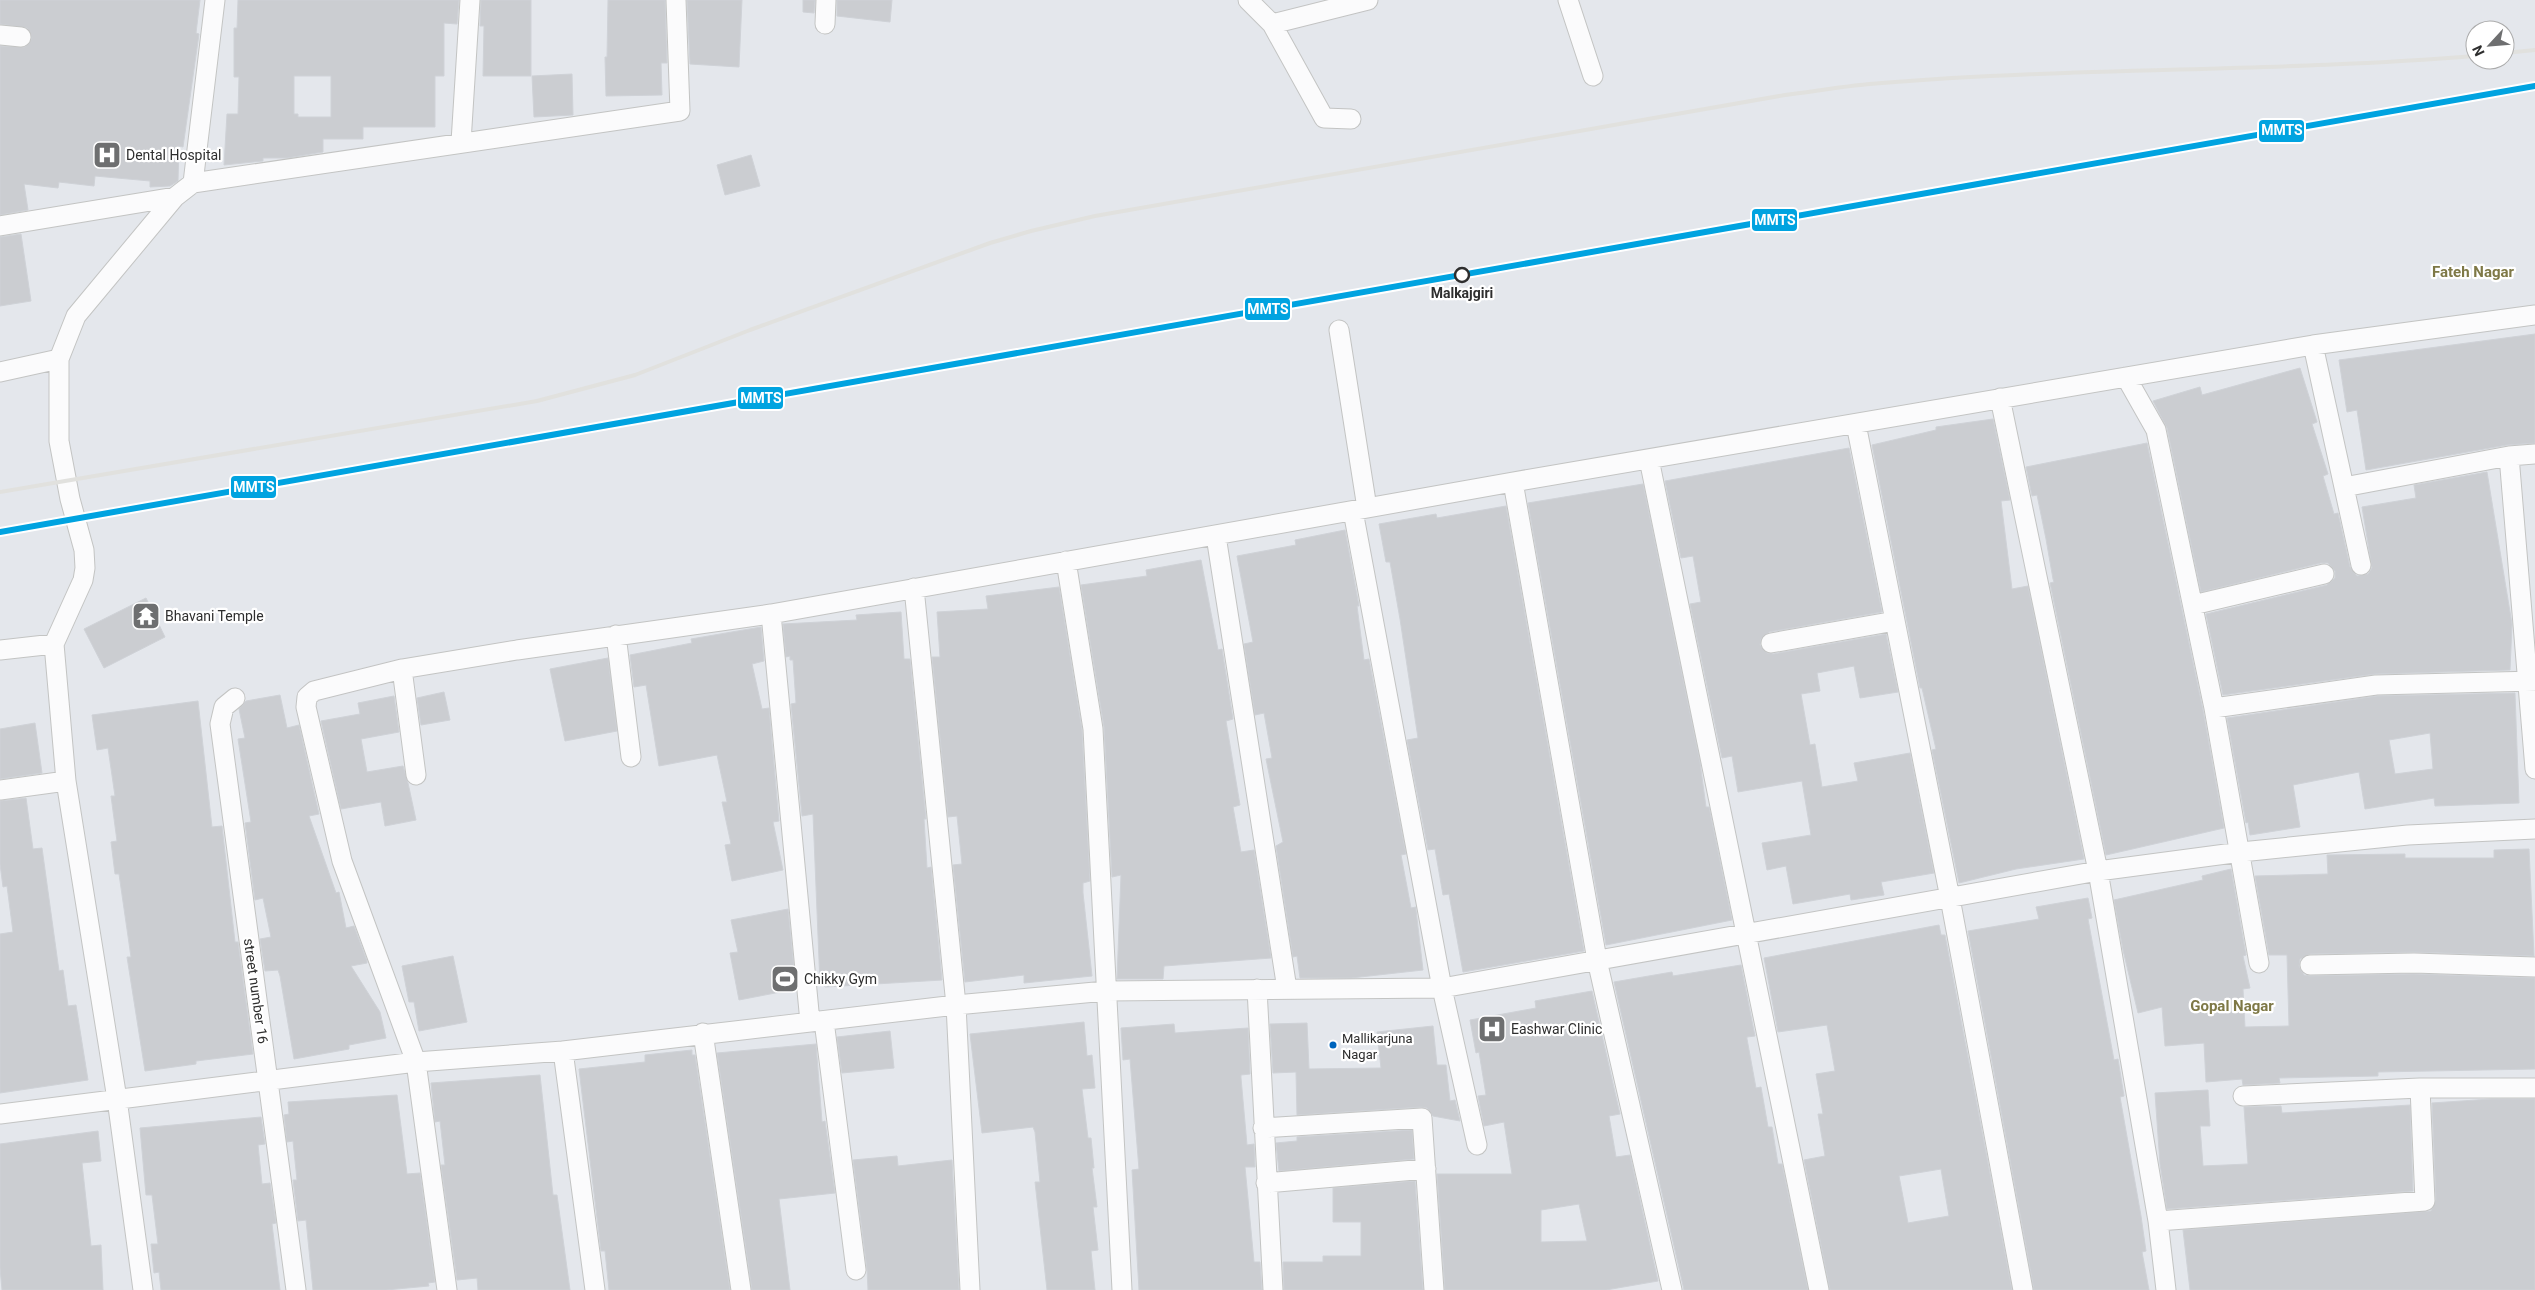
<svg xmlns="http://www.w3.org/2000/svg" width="2535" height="1290" viewBox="0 0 2535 1290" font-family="Roboto,sans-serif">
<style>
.building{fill:#cbcdd1;stroke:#cfd2d7;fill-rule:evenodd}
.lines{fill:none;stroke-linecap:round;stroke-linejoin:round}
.minor-casing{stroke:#c3c4c3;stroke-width:21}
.minor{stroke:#fbfbfc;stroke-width:19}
.rail{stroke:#e1e1de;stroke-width:4}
.rail-1-casing{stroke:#fff;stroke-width:10}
.rail-1{stroke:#00a3e0;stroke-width:6}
.stop-dot{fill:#fff;stroke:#2e2e2e;stroke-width:2.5}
.bus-dot{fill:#0065bd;stroke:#fff;stroke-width:2}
.labels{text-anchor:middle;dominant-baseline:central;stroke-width:4.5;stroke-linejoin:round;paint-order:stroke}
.bus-label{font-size:13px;fill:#2e2e2e;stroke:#fff;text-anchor:start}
.poi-label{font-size:14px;fill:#2e2e2e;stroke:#fff;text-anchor:start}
.stop-label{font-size:14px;font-weight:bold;fill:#2e2e2e;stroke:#fff}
.street-label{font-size:14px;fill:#2e2e2e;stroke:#fff}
.neighbourhood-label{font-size:15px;font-weight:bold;fill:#7e7846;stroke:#fff}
.line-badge{stroke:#fff;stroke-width:2}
.badge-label{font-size:14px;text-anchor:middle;font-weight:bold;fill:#fff}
</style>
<rect width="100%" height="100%" fill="#e4e7ec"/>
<path class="building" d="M 0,0 L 200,0 L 196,33 L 199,34 L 183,147 L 179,146 L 178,181 L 170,186 L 150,187 L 150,181 L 95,176 L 94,186 L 59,182 L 58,188 L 24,184 L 28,210 L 0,215 L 0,46 L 25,47 L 32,38 L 27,28 L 0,24 Z
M 238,0 L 459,0 L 457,24 L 444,23 L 444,76 L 435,76 L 435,127 L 363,127 L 363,139 L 323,139 L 323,152 L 287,158 L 263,158 L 263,161 L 224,165 L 227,114 L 238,114 L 239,77 L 234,77 L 234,28 L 237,28 ZM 294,76 L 331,76 L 331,117 L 298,117 L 298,114 L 294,114 Z
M 481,0 L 531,0 L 531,76 L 483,76 L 484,26 L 480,26 Z
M 608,0 L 665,0 L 667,63 L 661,63 L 662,95 L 606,96 L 605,57 L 607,57 Z
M 687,0 L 742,0 L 739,67 L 690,64 Z
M 803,0 L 815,0 L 814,13 L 803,12 Z
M 837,0 L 892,0 L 890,22 L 837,16 Z
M 572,74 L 573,115 L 534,117 L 532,76 Z
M 751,155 L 760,186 L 725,195 L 717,165 Z
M 21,234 L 31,301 L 0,306 L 0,237 Z
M 2535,334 L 2535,443 L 2507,445 L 2366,470 L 2357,410 L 2347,412 L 2339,360 Z
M 2300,368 L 2317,422 L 2312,424 L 2328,474 L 2323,476 L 2334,514 L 2338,513 L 2350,567 L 2357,576 L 2368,574 L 2372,568 L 2362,507 L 2416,498 L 2414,485 L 2487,472 L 2512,624 L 2510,670 L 2375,674 L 2223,695 L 2206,614 L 2327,585 L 2335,578 L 2335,571 L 2328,563 L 2321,563 L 2201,592 L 2167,428 L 2153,401 L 2200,387 L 2202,395 Z
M 1993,419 L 2010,500 L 2001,501 L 2012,589 L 2028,586 L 2084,859 L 2016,869 L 1959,883 L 1932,750 L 1936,749 L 1922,688 L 1920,688 L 1872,445 L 1936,430 L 1936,427 Z
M 2147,443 L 2203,710 L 2224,828 L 2106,855 L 2050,583 L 2054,582 L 2053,579 L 2046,539 L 2037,495 L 2032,496 L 2026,467 Z
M 1849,448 L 1882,612 L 1769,632 L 1761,639 L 1760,645 L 1767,653 L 1773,654 L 1886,634 L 1898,692 L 1860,698 L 1854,666 L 1817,673 L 1820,691 L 1801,694 L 1810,745 L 1815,744 L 1822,787 L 1858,781 L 1854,763 L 1910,753 L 1934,873 L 1881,882 L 1884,895 L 1851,900 L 1850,894 L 1793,904 L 1786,866 L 1767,870 L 1762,843 L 1811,835 L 1802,781 L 1738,792 L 1732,756 L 1722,758 L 1690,604 L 1701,602 L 1693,556 L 1681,558 L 1665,481 Z
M 1643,484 L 1700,762 L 1706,807 L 1709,807 L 1732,920 L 1606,945 L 1528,503 Z
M 1506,506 L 1584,951 L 1463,972 L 1449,894 L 1443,895 L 1435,849 L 1428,850 L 1407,740 L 1418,738 L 1400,619 L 1390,562 L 1386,562 L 1379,524 L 1436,514 L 1437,518 Z
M 1345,530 L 1359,606 L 1357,606 L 1364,660 L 1369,659 L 1406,854 L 1401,855 L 1411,908 L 1416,907 L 1416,910 L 1423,970 L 1351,978 L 1300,978 L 1297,956 L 1293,957 L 1276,846 L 1283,842 L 1266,759 L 1272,758 L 1264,713 L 1255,715 L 1244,644 L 1253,642 L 1237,556 L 1296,545 L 1295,540 Z
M 1201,560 L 1218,650 L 1222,649 L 1233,719 L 1226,721 L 1240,805 L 1233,807 L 1241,852 L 1254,850 L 1271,958 L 1164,966 L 1163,979 L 1117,979 L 1121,875 L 1112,877 L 1104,727 L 1081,585 L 1147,576 L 1146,570 Z
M 1059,587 L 1082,730 L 1090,881 L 1083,883 L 1083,893 L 1092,976 L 1024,983 L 1024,975 L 965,982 L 953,865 L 962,864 L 957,816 L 948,817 L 932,657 L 940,657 L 937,612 L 988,609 L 986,596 Z
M 146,598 L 165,637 L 104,668 L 84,629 Z
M 901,612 L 904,659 L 910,659 L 926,819 L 924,819 L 927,868 L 931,867 L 942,980 L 825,987 L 824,983 L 820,984 L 813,814 L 802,816 L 791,704 L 796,703 L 793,660 L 790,660 L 790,656 L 786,657 L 783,624 L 857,620 L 856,615 Z
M 761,627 L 764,661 L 752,664 L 762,709 L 769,708 L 779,821 L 773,822 L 783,870 L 732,881 L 725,845 L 731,844 L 722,802 L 727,802 L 717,755 L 659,766 L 646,685 L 634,687 L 630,655 L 692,643 L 691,639 Z
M 608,658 L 617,731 L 565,741 L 550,669 Z
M 444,692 L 450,720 L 421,725 L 417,698 Z
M 2515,693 L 2519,803 L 2435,806 L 2434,798 L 2365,809 L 2359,772 L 2293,785 L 2300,827 L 2250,835 L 2248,822 L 2246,823 L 2227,718 L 2377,696 ZM 2430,733 L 2433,769 L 2395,774 L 2389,740 Z
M 280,695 L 287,728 L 299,725 L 319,814 L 309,816 L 336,893 L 339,892 L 346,928 L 354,926 L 367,961 L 367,963 L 351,966 L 380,1012 L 386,1038 L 349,1045 L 349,1049 L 294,1059 L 280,976 L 278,970 L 265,971 L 260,939 L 271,937 L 263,898 L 255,900 L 245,823 L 251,822 L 238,739 L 245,738 L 239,709 L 246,701 Z
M 394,696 L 399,732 L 361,739 L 367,772 L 403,766 L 408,783 L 416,820 L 385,826 L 381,802 L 341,809 L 321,721 L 360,714 L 358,703 Z
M 198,701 L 212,827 L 222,826 L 235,942 L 238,942 L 253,1054 L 196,1061 L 196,1064 L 145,1071 L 127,957 L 131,957 L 119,874 L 115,874 L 111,842 L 117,841 L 111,796 L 115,796 L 108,748 L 97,750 L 92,715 Z
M 35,723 L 42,773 L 0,779 L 0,729 Z
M 26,798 L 33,849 L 42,848 L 59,971 L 63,970 L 68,1006 L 76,1005 L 88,1080 L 0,1093 L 0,934 L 13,932 L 7,886 L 3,887 L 0,864 L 0,801 Z
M 2529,849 L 2534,956 L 2414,952 L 2310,954 L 2300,959 L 2299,966 L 2304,975 L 2310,976 L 2414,974 L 2535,978 L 2535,1069 L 2378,1072 L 2378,1076 L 2279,1078 L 2280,1083 L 2243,1085 L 2242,1079 L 2206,1082 L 2204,1043 L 2165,1046 L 2162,1007 L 2138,1013 L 2123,950 L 2114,900 L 2203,880 L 2202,876 L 2231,869 L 2246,955 L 2243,956 L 2250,988 L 2243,989 L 2245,1027 L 2289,1026 L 2287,955 L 2269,955 L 2255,876 L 2328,874 L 2327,855 L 2405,854 L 2405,858 L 2494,858 L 2494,850 Z
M 2088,898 L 2092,918 L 2088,919 L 2114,1060 L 2118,1059 L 2124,1096 L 2120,1097 L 2141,1216 L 2146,1251 L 2142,1252 L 2149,1290 L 2034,1290 L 1968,931 L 2039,919 L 2036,907 Z
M 788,909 L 796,989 L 739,1000 L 730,953 L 738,952 L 731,920 Z
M 1939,925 L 1941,935 L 1945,935 L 2012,1290 L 1830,1290 L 1804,1160 L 1825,1156 L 1818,1114 L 1823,1114 L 1816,1074 L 1835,1071 L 1827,1025 L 1778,1032 L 1764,958 ZM 1941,1169 L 1949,1216 L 1908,1223 L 1899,1176 Z
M 453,956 L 467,1022 L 419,1031 L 414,1002 L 409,1002 L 402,966 Z
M 1741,965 L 1755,1036 L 1747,1037 L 1747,1039 L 1756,1088 L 1761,1087 L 1768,1127 L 1772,1127 L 1778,1164 L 1782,1164 L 1808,1290 L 1684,1290 L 1614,982 L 1672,972 L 1673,976 Z
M 1592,991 L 1620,1114 L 1609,1116 L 1616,1157 L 1630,1155 L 1658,1281 L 1606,1290 L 1445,1290 L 1437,1174 L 1512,1174 L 1504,1122 L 1484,1126 L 1478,1096 L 1486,1095 L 1479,1052 L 1476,1053 L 1470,1020 L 1536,1008 L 1535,1001 ZM 1579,1204 L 1587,1241 L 1541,1242 L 1541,1210 Z
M 1084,1022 L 1087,1056 L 1092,1055 L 1095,1088 L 1082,1089 L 1088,1138 L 1091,1138 L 1094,1168 L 1092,1168 L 1097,1207 L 1093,1207 L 1098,1250 L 1091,1251 L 1095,1290 L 1047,1290 L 1035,1182 L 1040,1182 L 1035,1132 L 1033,1127 L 982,1133 L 970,1034 Z
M 1307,1023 L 1309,1069 L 1381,1068 L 1377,1032 L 1433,1026 L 1437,1065 L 1446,1065 L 1450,1101 L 1455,1100 L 1460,1121 L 1433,1116 L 1427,1108 L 1421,1107 L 1297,1115 L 1296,1072 L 1273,1073 L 1270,1024 Z
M 1174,1024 L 1175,1033 L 1248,1028 L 1250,1074 L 1241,1075 L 1241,1078 L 1247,1145 L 1254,1144 L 1255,1167 L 1245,1167 L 1254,1262 L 1260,1262 L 1262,1290 L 1139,1290 L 1132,1170 L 1139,1169 L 1130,1059 L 1123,1060 L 1121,1028 Z
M 890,1031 L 894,1068 L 842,1073 L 837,1037 Z
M 816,1044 L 822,1122 L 825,1121 L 835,1193 L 779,1199 L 790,1290 L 752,1290 L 717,1053 Z
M 692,1050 L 692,1055 L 695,1055 L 730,1290 L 609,1290 L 605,1251 L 601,1251 L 579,1069 L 645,1062 L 645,1055 Z
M 540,1075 L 553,1195 L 557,1195 L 570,1290 L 478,1290 L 477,1278 L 457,1280 L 441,1165 L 445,1165 L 440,1121 L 435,1122 L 431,1083 Z
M 2208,1090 L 2210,1126 L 2200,1126 L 2203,1166 L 2248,1164 L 2244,1107 L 2281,1106 L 2282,1113 L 2410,1105 L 2413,1191 L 2167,1209 L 2160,1164 L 2155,1093 Z
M 397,1095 L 407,1174 L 420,1173 L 435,1282 L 428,1283 L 429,1286 L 386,1290 L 313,1290 L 306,1220 L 298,1221 L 293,1180 L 297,1180 L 293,1141 L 287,1142 L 284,1115 L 289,1114 L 288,1102 Z
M 2491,1099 L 2535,1099 L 2535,1290 L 2190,1290 L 2183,1230 L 2431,1211 L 2436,1200 L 2432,1103 Z
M 261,1117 L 265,1144 L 258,1145 L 262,1184 L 270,1183 L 276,1223 L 272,1224 L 280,1290 L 161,1290 L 159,1272 L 154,1273 L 151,1244 L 158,1244 L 152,1195 L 146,1195 L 140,1128 Z
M 1412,1130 L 1414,1159 L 1279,1171 L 1276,1143 L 1297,1141 L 1297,1137 Z
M 98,1131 L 101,1161 L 82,1163 L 91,1246 L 101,1245 L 103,1290 L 2,1290 L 0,1268 L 0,1144 Z
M 897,1156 L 898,1166 L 952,1160 L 959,1290 L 868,1290 L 867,1269 L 853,1160 Z
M 1415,1181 L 1423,1290 L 1284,1290 L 1283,1262 L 1323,1262 L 1323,1256 L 1361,1256 L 1361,1222 L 1333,1222 L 1333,1188 Z"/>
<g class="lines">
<defs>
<path id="minor" d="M 1248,0 L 1272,24 L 1368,0
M 1568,0 L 1593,76
M 825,24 L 826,0
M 1272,24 L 1324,118 L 1351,119
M 0,35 L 21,37
M 461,142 L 470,0
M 193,183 L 680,111 L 676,0
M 0,226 L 175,197
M 1339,330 L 1367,508
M 2313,345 L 2361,565
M 0,372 L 59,359
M 2126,377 L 2156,430 L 2214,708 L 2259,963
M 2000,398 L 2098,871 L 2158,1221 L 2166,1290
M 1856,424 L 1950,898 L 2023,1290
M 2509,456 L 2535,769
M 1649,459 L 1819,1290
M 1513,482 L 1597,960 L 1672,1290
M 2344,487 L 2509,456 L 2535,454
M 1353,511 L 1442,988 L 1477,1145
M 1216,536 L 1287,989
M 1066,561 L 1093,729 L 1122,1290
M 914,588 L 956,1005 L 970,1290
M 2193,605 L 2324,574
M 771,614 L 810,1022
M 616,635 L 631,757
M 1771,643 L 1895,621
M 0,650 L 54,644
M 402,669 L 416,775
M 235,698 L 224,707 L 220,724 L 296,1290
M 2214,708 L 2376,685 L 2535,681
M 0,790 L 66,781
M 2310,965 L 2414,963 L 2535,967
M 1257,989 L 1273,1290
M 824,1021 L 856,1270
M 703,1033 L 741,1290
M 563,1051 L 595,1290
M 2243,1096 L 2420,1088 L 2535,1088
M 0,1114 L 416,1062 L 563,1051 L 956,1005 L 1106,991 L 1442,988 L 2098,871 L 2241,852 L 2408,835 L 2535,829
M 1263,1128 L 1422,1118 L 1434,1290
M 1266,1183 L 1426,1169
M 2158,1221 L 2425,1201 L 2420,1088
M 143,1290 L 117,1099 L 66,781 L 54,644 L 83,580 L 85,568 L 84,550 L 70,499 L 59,441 L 59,359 L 76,316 L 175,197 L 193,183 L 215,0
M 447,1290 L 416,1062 L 342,861 L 306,707 L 307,697 L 314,691 L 402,669 L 517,650 L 771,614 L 1513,482 L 2313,345 L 2535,315"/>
</defs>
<use href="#minor" class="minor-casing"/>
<use href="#minor" class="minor"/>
<path class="rail" d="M 2505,53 L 2535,50
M 0,492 L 537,401 L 635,375 L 750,330 L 990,243 L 1031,231 L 1095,216 L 1785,95 C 1817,91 1850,85 1882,83 C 2079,67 2278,72 2475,56"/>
<defs>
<path id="rail-1" d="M 0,532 L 2535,86"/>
</defs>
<use href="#rail-1" class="rail-1-casing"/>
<use href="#rail-1" class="rail-1"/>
</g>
<defs>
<symbol id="hospital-square" viewBox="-11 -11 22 22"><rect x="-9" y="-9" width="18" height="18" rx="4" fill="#6e6f70" stroke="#fff"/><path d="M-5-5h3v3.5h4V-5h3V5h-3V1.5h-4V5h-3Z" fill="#fff"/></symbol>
<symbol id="temple-square" viewBox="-11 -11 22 22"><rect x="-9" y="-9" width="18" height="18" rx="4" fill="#6e6f70" stroke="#fff"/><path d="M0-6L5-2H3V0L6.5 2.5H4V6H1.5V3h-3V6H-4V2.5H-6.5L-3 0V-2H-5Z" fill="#fff"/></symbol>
<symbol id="stadium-square" viewBox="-11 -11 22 22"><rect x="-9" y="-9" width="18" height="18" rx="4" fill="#6e6f70" stroke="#fff"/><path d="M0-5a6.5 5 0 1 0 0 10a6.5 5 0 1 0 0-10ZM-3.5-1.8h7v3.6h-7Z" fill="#fff"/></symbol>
</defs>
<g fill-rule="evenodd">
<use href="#hospital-square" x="91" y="139" width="32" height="32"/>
<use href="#temple-square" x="130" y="600" width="32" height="32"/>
<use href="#stadium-square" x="769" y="963" width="32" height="32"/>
<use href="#hospital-square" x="1476" y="1013" width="32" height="32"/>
</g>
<circle class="stop-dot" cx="1462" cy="275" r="7"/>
<circle class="bus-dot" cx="1333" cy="1045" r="4.5"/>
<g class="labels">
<g class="bus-label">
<text x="1342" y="1038">Mallikarjuna<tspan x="1342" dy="16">Nagar</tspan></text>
</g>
<g class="poi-label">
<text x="126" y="155">Dental Hospital</text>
<text x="165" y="616">Bhavani Temple</text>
<text x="804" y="979">Chikky Gym</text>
<text x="1511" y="1029">Eashwar Clinic</text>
</g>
<g class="stop-label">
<text x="1462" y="293">Malkajgiri</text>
</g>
<g class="street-label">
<text transform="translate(256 991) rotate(82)">street number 16</text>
</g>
<g class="neighbourhood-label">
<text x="2473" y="272">Fateh Nagar</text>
<text x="2232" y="1006">Gopal Nagar</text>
</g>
</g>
<g class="line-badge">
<rect x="2258" y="119" width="47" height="24" rx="5" fill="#00a3e0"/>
<rect x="1751" y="208" width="47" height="24" rx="5" fill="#00a3e0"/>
<rect x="1244" y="297" width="47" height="24" rx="5" fill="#00a3e0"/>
<rect x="737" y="386" width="47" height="24" rx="5" fill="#00a3e0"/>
<rect x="230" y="475" width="47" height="24" rx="5" fill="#00a3e0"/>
</g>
<g class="badge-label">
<text x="2282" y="135">MMTS</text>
<text x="1775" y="225">MMTS</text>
<text x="1268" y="314">MMTS</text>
<text x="761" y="403">MMTS</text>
<text x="254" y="492">MMTS</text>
</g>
<g transform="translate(2490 45) rotate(244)"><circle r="24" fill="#ffffff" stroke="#ababab"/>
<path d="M0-4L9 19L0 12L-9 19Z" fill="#6e6f70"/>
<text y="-8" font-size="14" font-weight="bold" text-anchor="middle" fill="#2e2e2e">N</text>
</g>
</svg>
